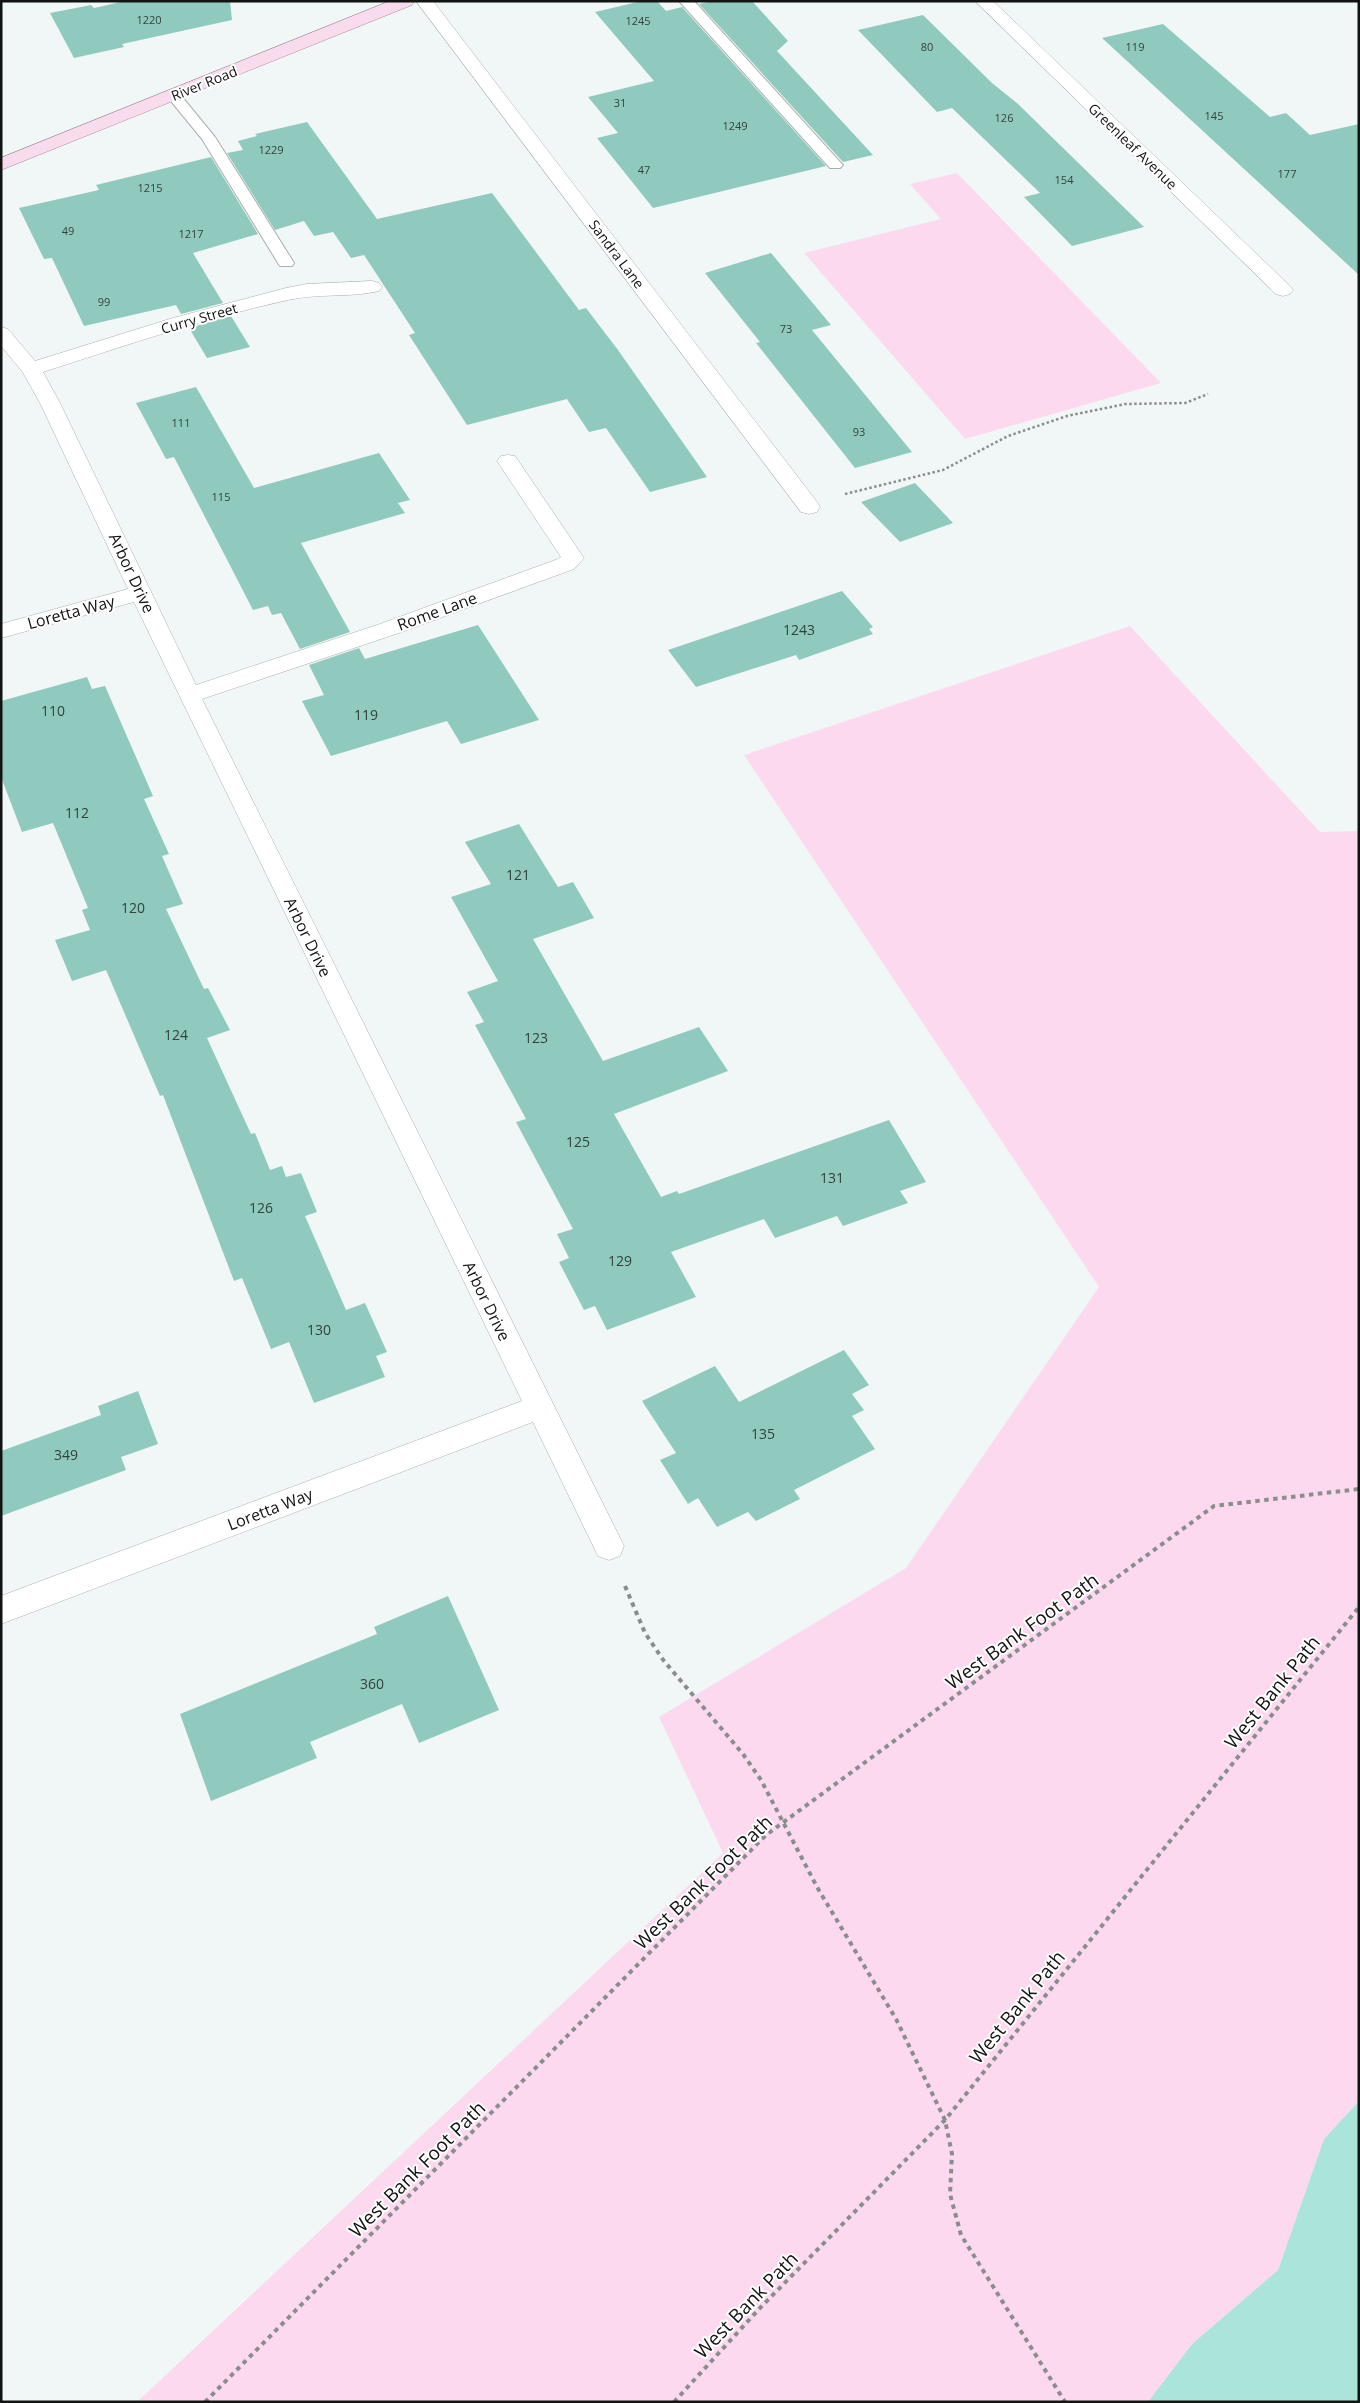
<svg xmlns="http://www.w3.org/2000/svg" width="1360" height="2403" viewBox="0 0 1360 2403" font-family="'Open Sans',sans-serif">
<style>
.green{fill:#fdd9ef}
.water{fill:#abe5da}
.building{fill:#90cabf}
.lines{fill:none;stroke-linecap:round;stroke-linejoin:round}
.lane-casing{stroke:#aaafae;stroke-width:2}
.street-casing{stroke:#aaafae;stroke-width:1}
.primary-casing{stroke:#a58599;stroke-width:1}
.path-far1{stroke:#8a8d8d;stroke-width:2.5;stroke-dasharray:2.5 2.5;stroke-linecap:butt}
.path{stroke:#8a8d8d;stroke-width:4;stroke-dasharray:4.5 4.5;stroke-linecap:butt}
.lane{fill:#fff;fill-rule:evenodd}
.street{fill:#fff;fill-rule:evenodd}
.primary{fill:#f8dbed;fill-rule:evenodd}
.labels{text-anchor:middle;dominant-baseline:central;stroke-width:4;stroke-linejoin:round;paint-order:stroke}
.far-number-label{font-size:11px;fill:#32413e}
.far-street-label{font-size:14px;fill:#121313;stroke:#fff}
.number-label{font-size:14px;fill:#32413e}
.street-label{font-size:16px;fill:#121313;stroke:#fff}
.near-street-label{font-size:19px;fill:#121313;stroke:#fff}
</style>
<rect width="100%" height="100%" fill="#f1f7f6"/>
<path class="green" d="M 957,173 L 1161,383 L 965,439 L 804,253 L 941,219 L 910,184 Z
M 1130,626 L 1320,832 L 1359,831 L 1359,2101 L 1324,2139 L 1278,2270 L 1192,2344 L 1148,2402 L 137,2402 L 723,1853 L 659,1717 L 906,1568 L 1099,1287 L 744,755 Z"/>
<path class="water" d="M 1359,2101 L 1359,2402 L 1148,2402 L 1192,2344 L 1278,2270 L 1324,2139 Z"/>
<path class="building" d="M 125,1 L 230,1 L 232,20 L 122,44 L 124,47 L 74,58 L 50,13 L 91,5 L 94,8 Z
M 642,1 L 657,1 L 666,11 L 682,7 L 826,166 L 653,208 L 597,138 L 618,133 L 588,97 L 654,81 L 595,12 Z
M 713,1 L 752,1 L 788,41 L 777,51 L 873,155 L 843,162 L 699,4 Z
M 923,15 L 992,83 L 1018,104 L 1144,227 L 1072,246 L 1024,197 L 1040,193 L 952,108 L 937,112 L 858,30 Z
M 1163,24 L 1270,117 L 1286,113 L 1310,135 L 1359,124 L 1359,275 L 1102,38 Z
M 307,122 L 377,219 L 492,193 L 579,310 L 586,308 L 618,350 L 707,477 L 650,492 L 606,428 L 589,432 L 567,399 L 467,425 L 409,335 L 415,333 L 364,255 L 351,258 L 333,232 L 314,236 L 304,221 L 275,230 L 227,153 L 243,150 L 238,141 L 257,136 L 255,134 Z
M 211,157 L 258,234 L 193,253 L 223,303 L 181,314 L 176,305 L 84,326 L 52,258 L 44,259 L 19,208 L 99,190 L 96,185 Z
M 771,253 L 831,325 L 812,330 L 912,452 L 855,468 L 756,343 L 760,342 L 705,273 Z
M 231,316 L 250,347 L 207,358 L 189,328 Z
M 196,387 L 254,488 L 379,453 L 410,500 L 398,503 L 405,513 L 301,543 L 350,632 L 300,649 L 281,613 L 272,615 L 268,606 L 253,610 L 174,457 L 166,459 L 136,403 Z
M 915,483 L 953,523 L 900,542 L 861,502 Z
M 842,591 L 873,627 L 869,629 L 873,634 L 799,660 L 796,655 L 696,687 L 668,650 Z
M 478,625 L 539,720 L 461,744 L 447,721 L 331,756 L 302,701 L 324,695 L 309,665 L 359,648 L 365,659 Z
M 87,677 L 92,689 L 105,686 L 153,796 L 144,799 L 169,854 L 162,856 L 183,904 L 166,909 L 204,989 L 208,988 L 230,1030 L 207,1038 L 251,1134 L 255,1133 L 270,1170 L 282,1166 L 286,1177 L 301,1173 L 317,1212 L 305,1216 L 346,1310 L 365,1303 L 387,1352 L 376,1356 L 385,1377 L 314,1403 L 289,1342 L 271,1349 L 242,1278 L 234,1281 L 163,1095 L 160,1096 L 106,970 L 72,981 L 55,940 L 90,930 L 82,910 L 88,908 L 53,823 L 22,832 L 1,777 L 1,701 Z
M 519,824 L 558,887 L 573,882 L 594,918 L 533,939 L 603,1061 L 699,1027 L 728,1071 L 614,1114 L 661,1197 L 677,1191 L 679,1194 L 889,1120 L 926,1182 L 900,1191 L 908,1203 L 843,1226 L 837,1216 L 775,1238 L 764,1219 L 671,1252 L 696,1297 L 607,1330 L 595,1306 L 584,1310 L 559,1262 L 569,1258 L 557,1234 L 573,1229 L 516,1122 L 526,1119 L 475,1025 L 484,1022 L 467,992 L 498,981 L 451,897 L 491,884 L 465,842 Z
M 844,1350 L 869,1385 L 852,1394 L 864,1410 L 852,1416 L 875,1449 L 794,1490 L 800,1499 L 756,1521 L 748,1512 L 717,1527 L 698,1498 L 688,1504 L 660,1460 L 676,1453 L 642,1401 L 715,1366 L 739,1402 Z
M 138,1391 L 158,1444 L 121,1457 L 126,1470 L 1,1516 L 1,1451 L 101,1415 L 98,1406 Z
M 448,1596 L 499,1710 L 419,1743 L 402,1704 L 310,1742 L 317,1758 L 211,1801 L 180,1714 L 377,1634 L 374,1627 Z"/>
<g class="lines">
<defs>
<path id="lane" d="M 679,1 L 694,1 L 840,162 L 843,165 L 840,168 L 830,168 Z
M 173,91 L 178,92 L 215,137 L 294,263 L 292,266 L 280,266 L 278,263 L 202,139 L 166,95 Z"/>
<path id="street" d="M 416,1 L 433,1 L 817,502 L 820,507 L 817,512 L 809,514 L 801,512 Z
M 975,1 L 993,1 L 1290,286 L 1293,290 L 1290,294 L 1283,296 L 1276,294 Z
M 372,281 L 379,283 L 382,287 L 379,291 C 350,298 318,293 288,300 C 205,318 124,346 43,372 L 60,403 L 196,685 L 380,624 L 558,559 L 561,557 L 497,461 L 501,456 L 508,455 L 515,456 L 584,558 L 574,569 L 396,634 L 202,699 L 624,1546 L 620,1556 L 609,1560 L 598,1556 L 533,1422 L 1,1624 L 1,1596 L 522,1401 L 134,602 L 1,638 L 1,624 L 128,589 L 40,403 L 22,371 L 1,346 L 1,327 L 8,329 L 35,361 L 173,318 L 286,288 L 307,284 Z"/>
<path id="primary" d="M 390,1 L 414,1 L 412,5 L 1,170 L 1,158 Z"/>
</defs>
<use href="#lane" class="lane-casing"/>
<use href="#street" class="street-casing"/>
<use href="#primary" class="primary-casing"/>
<path class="path-far1" d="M 845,494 L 943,470 L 1008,436 L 1067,416 L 1125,404 L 1185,403 L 1208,394"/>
<path class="path" d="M 625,1586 L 645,1633 L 664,1661 L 743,1754 L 761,1780 L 817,1887 L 896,2019 L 945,2120 L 952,2154 L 950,2194 L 961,2235 L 1065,2402
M 205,2402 L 766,1835 L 1214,1506 L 1359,1489
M 674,2402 L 760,2308 L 945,2120 L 1359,1607"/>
<use href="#lane" class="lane"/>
<use href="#street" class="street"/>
<use href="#primary" class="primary"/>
</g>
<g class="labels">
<g class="far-number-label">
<text x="149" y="19">1220</text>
<text x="638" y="20">1245</text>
<text x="927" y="46">80</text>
<text x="1135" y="46">119</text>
<text x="620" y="102">31</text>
<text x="1214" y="115">145</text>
<text x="1004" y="117">126</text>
<text x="735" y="125">1249</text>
<text x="271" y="149">1229</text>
<text x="644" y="169">47</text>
<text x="1287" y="173">177</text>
<text x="1064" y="179">154</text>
<text x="150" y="187">1215</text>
<text x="68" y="230">49</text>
<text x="191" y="233">1217</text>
<text x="104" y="301">99</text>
<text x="786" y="328">73</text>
<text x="181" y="422">111</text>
<text x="859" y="431">93</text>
<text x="221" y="496">115</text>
</g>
<g class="far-street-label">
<text transform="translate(204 83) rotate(-22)">River Road</text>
<text transform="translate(1133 146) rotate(44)">Greenleaf Avenue</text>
<text transform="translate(617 254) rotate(53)">Sandra Lane</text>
<text transform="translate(199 318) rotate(-16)">Curry Street</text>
</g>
<g class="number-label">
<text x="799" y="629">1243</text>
<text x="53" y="710">110</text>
<text x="366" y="714">119</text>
<text x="77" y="812">112</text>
<text x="518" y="874">121</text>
<text x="133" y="907">120</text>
<text x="176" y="1034">124</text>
<text x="536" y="1037">123</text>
<text x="578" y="1141">125</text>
<text x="832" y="1177">131</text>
<text x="261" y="1207">126</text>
<text x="620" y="1260">129</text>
<text x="319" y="1329">130</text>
<text x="763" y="1433">135</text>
<text x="66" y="1454">349</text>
<text x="372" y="1683">360</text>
</g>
<g class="street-label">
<text transform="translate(132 573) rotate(65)">Arbor Drive</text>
<text transform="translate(437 611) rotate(-20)">Rome Lane</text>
<text transform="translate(71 612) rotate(-15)">Loretta Way</text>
<text transform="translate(308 937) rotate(64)">Arbor Drive</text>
<text transform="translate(487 1301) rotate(64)">Arbor Drive</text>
<text transform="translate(270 1509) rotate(-21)">Loretta Way</text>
</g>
<g class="near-street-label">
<text transform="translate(1022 1631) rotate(-36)">West Bank Foot Path</text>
<text transform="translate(1272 1692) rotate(-51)">West Bank Path</text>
<text transform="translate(703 1882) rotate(-44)">West Bank Foot Path</text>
<text transform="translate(1017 2007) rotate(-51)">West Bank Path</text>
<text transform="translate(417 2169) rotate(-45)">West Bank Foot Path</text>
<text transform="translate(746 2305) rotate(-46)">West Bank Path</text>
</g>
</g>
<rect width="1360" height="2403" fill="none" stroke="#121313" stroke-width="5"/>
</svg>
